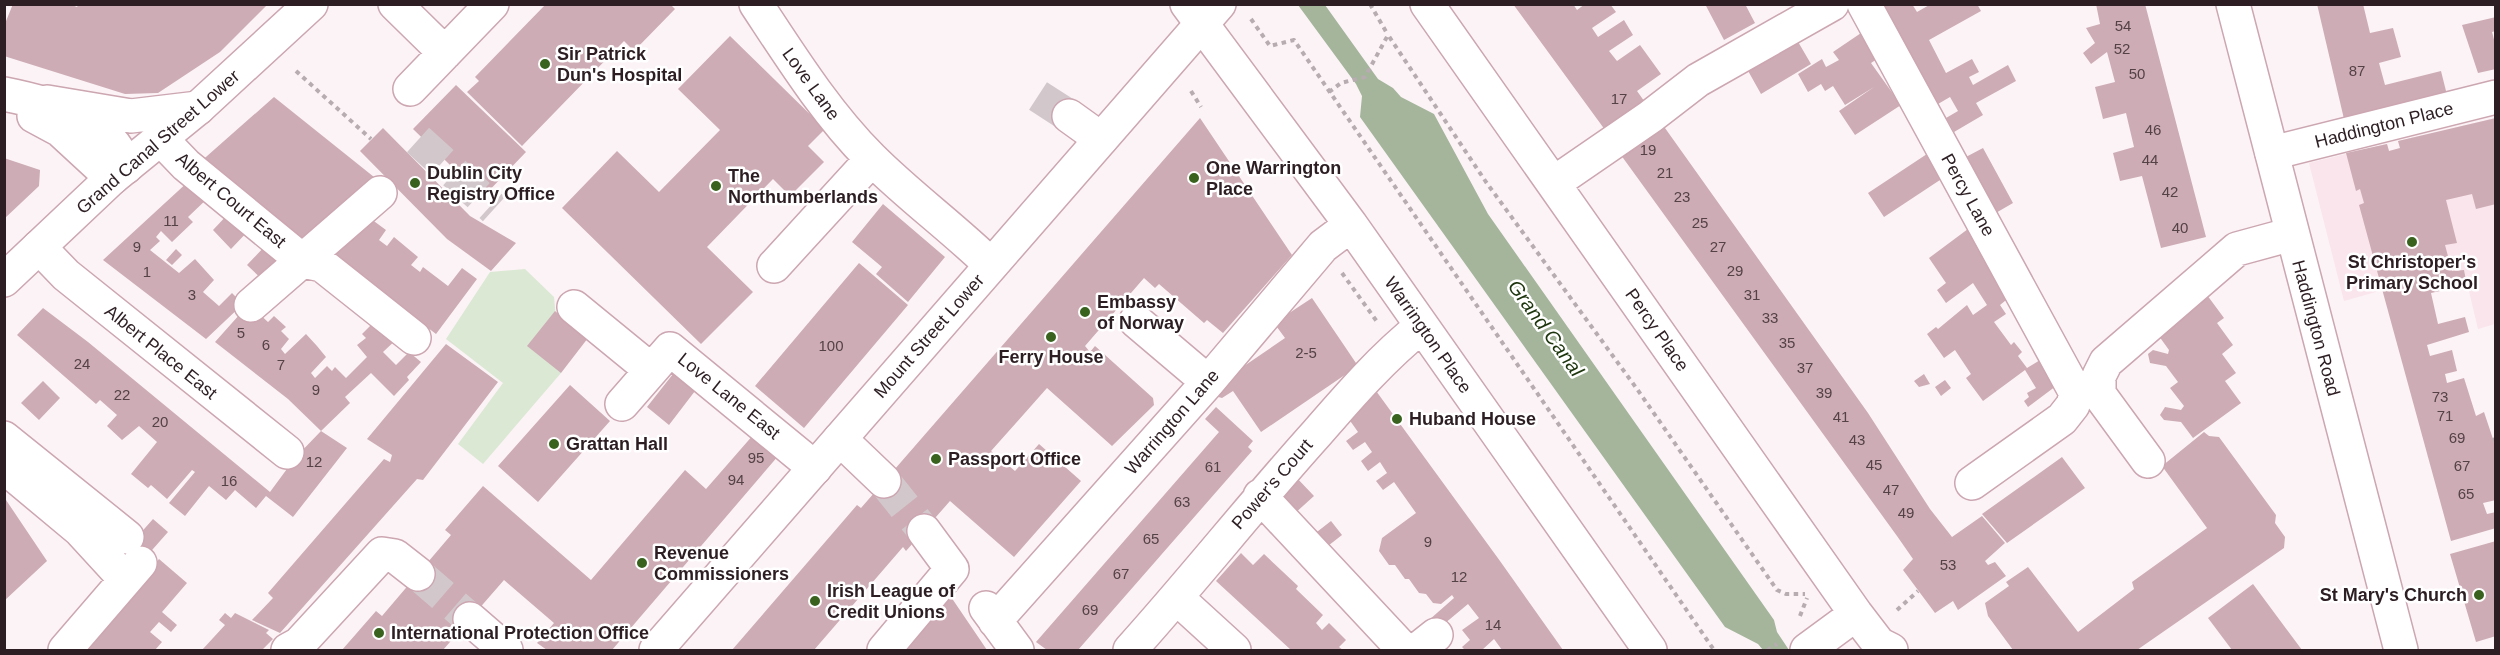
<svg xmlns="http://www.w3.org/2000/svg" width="2500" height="655" viewBox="0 0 2500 655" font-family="Helvetica,sans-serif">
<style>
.built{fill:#f9e5eb}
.green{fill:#dbe8d4}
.water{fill:#a4b59c}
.building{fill:#cdacb5}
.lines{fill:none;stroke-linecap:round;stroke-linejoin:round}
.minor-tunnel{stroke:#d2c8cc;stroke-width:33;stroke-dasharray:33 16;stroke-linecap:butt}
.minor-casing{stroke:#cca6b1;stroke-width:36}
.major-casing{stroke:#cca6b1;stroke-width:36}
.path{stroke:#b7acb0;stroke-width:4;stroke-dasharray:4.5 4.5;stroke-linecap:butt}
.minor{stroke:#fff;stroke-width:33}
.major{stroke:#fff;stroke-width:33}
.poi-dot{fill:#39621e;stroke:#fff;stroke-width:2}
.labels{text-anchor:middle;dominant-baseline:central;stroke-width:5;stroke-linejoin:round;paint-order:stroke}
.number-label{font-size:15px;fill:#544247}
.poi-label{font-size:18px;font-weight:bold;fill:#2c1e22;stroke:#fff;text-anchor:start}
.street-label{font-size:18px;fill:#2c1e22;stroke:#fff}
.water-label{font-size:20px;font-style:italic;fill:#1c350c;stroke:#fff}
</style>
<rect width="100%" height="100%" fill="#fcf3f6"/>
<path class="built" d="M 2495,118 L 2495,324 L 2478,329 L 2464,270 L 2428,277 L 2344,301 L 2309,163 L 2387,144 L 2389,151 L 2400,148 L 2398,141 Z"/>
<path class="green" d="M 525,269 L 554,297 L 561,373 L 483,464 L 458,444 L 503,383 L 446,339 L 490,272 Z"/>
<path class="water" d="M 1298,5 L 1325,5 L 1378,79 L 1393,88 L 1401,97 L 1434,114 L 1488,214 L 1774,620 L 1777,632 L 1789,650 L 1763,650 L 1758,644 L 1725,627 L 1360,117 L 1362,96 L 1356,84 Z"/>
<path class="building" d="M 13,4 L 69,4 L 77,7 L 79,4 L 268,4 L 220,52 L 158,93 L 125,94 L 4,56 L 4,26 Z
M 546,4 L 670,4 L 675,9 L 634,51 L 624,41 L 522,146 L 467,92 L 479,81 L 475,77 Z
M 1513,4 L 1573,4 L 1577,10 L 1585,4 L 1610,4 L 1616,12 L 1592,28 L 1598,37 L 1624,20 L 1633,35 L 1609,51 L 1617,61 L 1640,45 L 1661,74 L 1637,91 L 1647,105 L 1608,134 Z
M 1705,4 L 1745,4 L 1755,23 L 1724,40 Z
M 1882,4 L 1912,4 L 1917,12 L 1931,4 L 1977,4 L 1981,11 L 1929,40 L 1946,73 L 1972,59 L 1979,72 L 1969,77 L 1973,85 L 2008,65 L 2016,81 L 1976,103 L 1983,115 L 1954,132 L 1946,118 L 1958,111 L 1950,97 L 1938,104 Z
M 2096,4 L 2145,4 L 2206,237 L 2161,248 L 2142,176 L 2120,181 L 2113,153 L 2134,147 L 2126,113 L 2103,119 L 2095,87 L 2115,82 L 2107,52 L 2091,64 L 2083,53 L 2095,43 L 2086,28 L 2100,24 Z
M 2317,4 L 2363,4 L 2370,33 L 2393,28 L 2401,57 L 2379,63 L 2385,85 L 2441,71 L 2447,95 L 2344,119 Z
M 2496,17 L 2496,31 L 2492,32 L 2496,47 L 2496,69 L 2478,73 L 2462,25 Z
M 1864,31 L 1880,57 L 1871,63 L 1901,105 L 1855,135 L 1839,111 L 1874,87 L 1845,105 L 1833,86 L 1825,91 L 1821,84 L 1808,92 L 1798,74 L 1822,59 L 1826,67 L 1839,60 L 1833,52 Z
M 730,36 L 825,129 L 808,146 L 824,162 L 790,196 L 773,179 L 707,247 L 753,292 L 701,344 L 562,208 L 617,151 L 659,192 L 720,130 L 678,89 Z
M 1797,40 L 1811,64 L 1761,94 L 1747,69 Z
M 456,85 L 526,152 L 483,197 L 413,129 Z
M 274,97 L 379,181 L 303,251 L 198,164 Z
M 1200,118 L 1292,255 L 1223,333 L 1207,320 L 1204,323 L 1159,284 L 1155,288 L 1144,278 L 1085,346 L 1090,352 L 1095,346 L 1153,398 L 1154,405 L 1112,446 L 1047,388 L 991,451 L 1015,471 L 1039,444 L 1081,481 L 1014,557 L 950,501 L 906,551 L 903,547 L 814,650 L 732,650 L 857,505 L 861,508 Z
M 2496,118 L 2496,204 L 2476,209 L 2472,194 L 2446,200 L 2457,243 L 2445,245 L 2452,271 L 2464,270 L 2467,285 L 2431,293 L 2438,324 L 2465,317 L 2469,332 L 2427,345 L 2430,356 L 2452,350 L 2457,371 L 2445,374 L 2447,383 L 2464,378 L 2476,416 L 2484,412 L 2496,448 L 2496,500 L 2483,503 L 2487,514 L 2496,512 L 2496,528 L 2451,541 L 2359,205 L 2364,203 L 2360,189 L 2356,191 L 2346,153 L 2387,144 L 2389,151 L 2400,148 L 2398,141 Z
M 1660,121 L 1868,413 L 1930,509 L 1952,537 L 1982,516 L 2005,543 L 1985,561 L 1988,565 L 1995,562 L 2006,576 L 1958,610 L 1953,601 L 1935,613 L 1903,570 L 1913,559 L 1897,536 L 1618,151 Z
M 383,128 L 470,216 L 516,243 L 491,271 L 447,239 L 360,151 Z
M 1983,148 L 2013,203 L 1994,214 L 1964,158 Z
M 1930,152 L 1946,176 L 1884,217 L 1868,193 Z
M 4,158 L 40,170 L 39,186 L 4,219 Z
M 190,180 L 209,197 L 188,217 L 193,222 L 172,242 L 161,231 L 156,237 L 160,241 L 150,250 L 179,273 L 195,259 L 214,280 L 203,292 L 219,306 L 232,293 L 243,304 L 206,339 L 103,260 Z
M 883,204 L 945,257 L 908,302 L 876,274 L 882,267 L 852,242 Z
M 230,212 L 251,228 L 231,249 L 213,230 Z
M 367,216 L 386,230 L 379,240 L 387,246 L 394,237 L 418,257 L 411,265 L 420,272 L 423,267 L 448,286 L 462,268 L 477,279 L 436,334 L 330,253 Z
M 1972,226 L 2011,296 L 2000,305 L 2006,314 L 1994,322 L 2011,345 L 2014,342 L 2022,352 L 2018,356 L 2027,368 L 2045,357 L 2060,383 L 2028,407 L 2024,401 L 2029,397 L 2027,393 L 2036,388 L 2025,370 L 1983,401 L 1966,378 L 1971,374 L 1955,350 L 1944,358 L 1927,334 L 1936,327 L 1938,329 L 1967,305 L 1973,315 L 1987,305 L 1973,283 L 1946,303 L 1937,290 L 1946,283 L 1929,258 Z
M 267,244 L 288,263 L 266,283 L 247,265 Z
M 176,249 L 182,255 L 172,265 L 166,260 Z
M 859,263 L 908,305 L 804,428 L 755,386 Z
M 2207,295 L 2224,318 L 2217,323 L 2233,345 L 2222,354 L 2236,373 L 2225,381 L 2241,403 L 2193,438 L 2181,422 L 2164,420 L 2160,415 L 2165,407 L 2181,410 L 2184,406 L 2170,388 L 2178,382 L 2166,366 L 2150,363 L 2148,354 L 2153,350 L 2168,354 L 2169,350 L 2156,332 Z
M 1312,298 L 1358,366 L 1261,432 L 1233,391 L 1222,398 L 1215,396 L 1225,379 L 1285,338 L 1274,323 Z
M 43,308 L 88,342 L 270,492 L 295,458 L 321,431 L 347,448 L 293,517 L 266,496 L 256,508 L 235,490 L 226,500 L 209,486 L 185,516 L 169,503 L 195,472 L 192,470 L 167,499 L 151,485 L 148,488 L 131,474 L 157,442 L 139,426 L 122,440 L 107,426 L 117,415 L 100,400 L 96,404 L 17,335 Z
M 555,311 L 588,338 L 561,373 L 527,346 Z
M 257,312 L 268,322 L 274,316 L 286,327 L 281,331 L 289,339 L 281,349 L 285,354 L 306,334 L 317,346 L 326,357 L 311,373 L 315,378 L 327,366 L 332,371 L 335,367 L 346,378 L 367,357 L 357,345 L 366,338 L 362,334 L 377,319 L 399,337 L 383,352 L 396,365 L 409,352 L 421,362 L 407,377 L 409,380 L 394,396 L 371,373 L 345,397 L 350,403 L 321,431 L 288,399 L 215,342 L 240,314 L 249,322 Z
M 446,344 L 498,382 L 423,480 L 417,479 L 280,633 L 252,620 L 273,598 L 268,593 L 384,459 L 390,462 L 392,455 L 367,439 Z
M 673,374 L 695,391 L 669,425 L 647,407 Z
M 1924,374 L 1930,384 L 1919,387 L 1914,381 Z
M 1945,380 L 1951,388 L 1941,396 L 1935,387 Z
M 43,381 L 60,398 L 39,420 L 21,403 Z
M 1371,384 L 1500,561 L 1563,650 L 1502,650 L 1494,639 L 1482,650 L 1465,650 L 1462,647 L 1470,640 L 1462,630 L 1479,618 L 1468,604 L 1438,629 L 1429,620 L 1454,598 L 1452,595 L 1441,604 L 1433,603 L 1426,594 L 1419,593 L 1409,579 L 1405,579 L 1395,565 L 1389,565 L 1379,551 L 1382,538 L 1416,513 L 1394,482 L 1383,490 L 1376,481 L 1387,473 L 1380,462 L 1368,471 L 1361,461 L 1372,452 L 1365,442 L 1353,450 L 1346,441 L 1358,432 L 1346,415 Z
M 570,385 L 610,421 L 538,502 L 498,466 Z
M 1216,407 L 1253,441 L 1248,447 L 1252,451 L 1078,650 L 1047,650 L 1036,642 L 1219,432 L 1205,419 Z
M 2204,432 L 2209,436 L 2219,437 L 2276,515 L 2275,523 L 2285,537 L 2284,548 L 2137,650 L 2013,650 L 1988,616 L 1985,603 L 2009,586 L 2006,582 L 2028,567 L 2078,632 L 2134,589 L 2132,582 L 2207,528 L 2162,466 Z
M 754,434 L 779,455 L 612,650 L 547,650 L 537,643 L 554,623 L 504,580 L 443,650 L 342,650 L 376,611 L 382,616 L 451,535 L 445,530 L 483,486 L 591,580 L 685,470 L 706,489 Z
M 2062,457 L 2085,488 L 2007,543 L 1982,514 Z
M 1295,476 L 1314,496 L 1293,515 L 1277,498 Z
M 4,497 L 47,561 L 4,601 Z
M 153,519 L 168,532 L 145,558 L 130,545 Z
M 1331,521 L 1342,535 L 1324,549 L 1313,535 Z
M 2496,541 L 2496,636 L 2476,642 L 2450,554 Z
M 1241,553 L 1253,565 L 1264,554 L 1298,586 L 1296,589 L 1323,615 L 1316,623 L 1322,630 L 1329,623 L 1346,640 L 1339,647 L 1343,650 L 1291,650 L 1216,581 Z
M 159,559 L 187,583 L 162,612 L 177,625 L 171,632 L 159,622 L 150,632 L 162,642 L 155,650 L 82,650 Z
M 2253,584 L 2302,650 L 2232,650 L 2208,618 Z
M 949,594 L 987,650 L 900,650 Z
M 225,613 L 231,618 L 235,613 L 269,630 L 266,633 L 273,639 L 262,650 L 202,650 L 225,625 L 219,620 Z"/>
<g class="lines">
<path class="minor-tunnel" d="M 1038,96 L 1069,116
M 418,140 L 494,209
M 884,481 L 924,531
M 418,574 L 470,619"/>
<defs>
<path id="minor" d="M 395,4 L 445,53
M 756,4 C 791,57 826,113 871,158 C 909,196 953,228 991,265
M 1187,4 L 1351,225 L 1650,650
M 1427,4 L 1856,614 L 1879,644 L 1891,650
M 1864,4 L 2076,393 L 2073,405 L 2062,419 L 1972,483
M 410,89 L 492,4
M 4,94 C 49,103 110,118 126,167
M 47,102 L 131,116 L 198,108
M 34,116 L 60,130 L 112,178
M 1069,116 L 1101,139
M 160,138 L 186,165 L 303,261 L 322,265 L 414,338
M 2272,153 L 2496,97
M 1554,183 L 1650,117 L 1698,80 L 1832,4
M 39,247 L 66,275 L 287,452
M 774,266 L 872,159
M 251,305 L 380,193
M 574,307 L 651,370
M 1136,321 L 1208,382
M 622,404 L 670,349 L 815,468
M 4,438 L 127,537
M 840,439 L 884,481
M 2148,461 L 2099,394 L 2099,376 L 2106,362 L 2237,249 L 2292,234
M 8,470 L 80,530 L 125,579
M 1260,496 L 1404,650
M 1177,598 L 1234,650
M 986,608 L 1017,650
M 470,619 L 506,650
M 995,621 L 1208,382 L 1323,246 L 1351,225
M 65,650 L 140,563
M 288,650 L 299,644 L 382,554 L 395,556 L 418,574
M 884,650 L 952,569 L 924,531
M 1130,650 C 1194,579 1253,504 1317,433 C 1350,395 1383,357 1422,326
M 1417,650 L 1436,635
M 1807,650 L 1856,614"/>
<path id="major" d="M 2233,4 L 2401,650
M 4,280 L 112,178 L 198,108 L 311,4
M 656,650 L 1219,4"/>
</defs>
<use href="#minor" class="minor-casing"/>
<use href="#major" class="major-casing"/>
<path class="path" d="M 1370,4 L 1388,35
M 1251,19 L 1270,46 L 1294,40 L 1714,650
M 296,71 L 371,139
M 1191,91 L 1201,107
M 1329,92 L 1341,83 L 1365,77 L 1388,35 L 1486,182 L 1637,389 L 1777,590 L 1786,594 L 1805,594
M 1342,273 L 1378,323
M 2493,440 L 2496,439
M 1897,610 L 1918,591
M 1800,616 L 1807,598
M 1767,650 L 1777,644"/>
<use href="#minor" class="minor"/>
<use href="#major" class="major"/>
</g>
<g class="poi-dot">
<circle cx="545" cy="64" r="6"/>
<circle cx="1194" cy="178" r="6"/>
<circle cx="415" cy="183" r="6"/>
<circle cx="716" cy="186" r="6"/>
<circle cx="2412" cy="242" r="6"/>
<circle cx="1085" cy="312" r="6"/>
<circle cx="1051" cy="337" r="6"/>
<circle cx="1397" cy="419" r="6"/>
<circle cx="554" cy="444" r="6"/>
<circle cx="936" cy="459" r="6"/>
<circle cx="642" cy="563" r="6"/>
<circle cx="2479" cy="595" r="6"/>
<circle cx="815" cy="601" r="6"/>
<circle cx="379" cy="633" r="6"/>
</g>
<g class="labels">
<g class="number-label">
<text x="2123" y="25">54</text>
<text x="2122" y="48">52</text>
<text x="2357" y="70">87</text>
<text x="2137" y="73">50</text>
<text x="1619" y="98">17</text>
<text x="2153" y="129">46</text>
<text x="1648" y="149">19</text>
<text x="2150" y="159">44</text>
<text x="1665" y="172">21</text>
<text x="2170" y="191">42</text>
<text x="1682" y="196">23</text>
<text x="171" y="220">11</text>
<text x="1700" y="222">25</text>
<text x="2180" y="227">40</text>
<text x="137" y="246">9</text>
<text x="1718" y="246">27</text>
<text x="1735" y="270">29</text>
<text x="147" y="271">1</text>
<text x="192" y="294">3</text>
<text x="1752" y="294">31</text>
<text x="1770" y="317">33</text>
<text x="241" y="332">5</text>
<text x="1787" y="342">35</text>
<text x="266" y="344">6</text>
<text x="831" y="345">100</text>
<text x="1306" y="352">2-5</text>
<text x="82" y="363">24</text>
<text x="281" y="364">7</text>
<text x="1805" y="367">37</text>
<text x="316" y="389">9</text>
<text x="1824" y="392">39</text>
<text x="122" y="394">22</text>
<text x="2440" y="396">73</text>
<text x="2445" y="415">71</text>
<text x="1841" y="416">41</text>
<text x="160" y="421">20</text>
<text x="2457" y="437">69</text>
<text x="1857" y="439">43</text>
<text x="756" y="457">95</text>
<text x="314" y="461">12</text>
<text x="1874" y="464">45</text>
<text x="2462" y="465">67</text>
<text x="1213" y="466">61</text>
<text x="736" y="479">94</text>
<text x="229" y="480">16</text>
<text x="1891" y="489">47</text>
<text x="2466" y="493">65</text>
<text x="1182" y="501">63</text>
<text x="1906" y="512">49</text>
<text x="1151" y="538">65</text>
<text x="1428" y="541">9</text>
<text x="1948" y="564">53</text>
<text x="1121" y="573">67</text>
<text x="1459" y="576">12</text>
<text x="1090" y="609">69</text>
<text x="1493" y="624">14</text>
</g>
<g class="poi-label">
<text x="557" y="54">Sir Patrick<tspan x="557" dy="21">Dun's Hospital</tspan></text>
<text x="1206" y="168">One Warrington<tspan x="1206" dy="21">Place</tspan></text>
<text x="427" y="173">Dublin City<tspan x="427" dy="21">Registry Office</tspan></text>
<text x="728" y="176">The<tspan x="728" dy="21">Northumberlands</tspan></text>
<text x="2412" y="262" text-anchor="middle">St Christoper's<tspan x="2412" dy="21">Primary School</tspan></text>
<text x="1097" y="302">Embassy<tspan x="1097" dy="21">of Norway</tspan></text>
<text x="1051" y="357" text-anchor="middle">Ferry House</text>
<text x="1409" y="419">Huband House</text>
<text x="566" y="444">Grattan Hall</text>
<text x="948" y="459">Passport Office</text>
<text x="654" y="553">Revenue<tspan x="654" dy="21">Commissioners</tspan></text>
<text x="827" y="591">Irish League of<tspan x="827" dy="21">Credit Unions</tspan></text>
<text x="2467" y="595" text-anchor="end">St Mary's Church</text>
<text x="391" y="633">International Protection Office</text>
</g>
<g class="street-label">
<text transform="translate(811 84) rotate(54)">Love Lane</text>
<text transform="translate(2384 125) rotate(-14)">Haddington Place</text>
<text transform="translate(158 142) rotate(-41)">Grand Canal Street Lower</text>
<text transform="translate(1968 195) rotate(61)">Percy Lane</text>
<text transform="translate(231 200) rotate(40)">Albert Court East</text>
<text transform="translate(2316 328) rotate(75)">Haddington Road</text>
<text transform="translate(1657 330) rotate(55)">Percy Place</text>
<text transform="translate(1428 335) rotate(55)">Warrington Place</text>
<text transform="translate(929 336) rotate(-49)">Mount Street Lower</text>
<text transform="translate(161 352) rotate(39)">Albert Place East</text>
<text transform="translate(729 396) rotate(39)">Love Lane East</text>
<text transform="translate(1172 422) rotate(-49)">Warrington Lane</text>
<text transform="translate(1272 484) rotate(-49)">Power's Court</text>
</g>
<g class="water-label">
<text transform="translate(1546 328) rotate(54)">Grand Canal</text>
</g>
</g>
<rect width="2500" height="655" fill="none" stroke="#2c1e22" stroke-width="12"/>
</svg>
